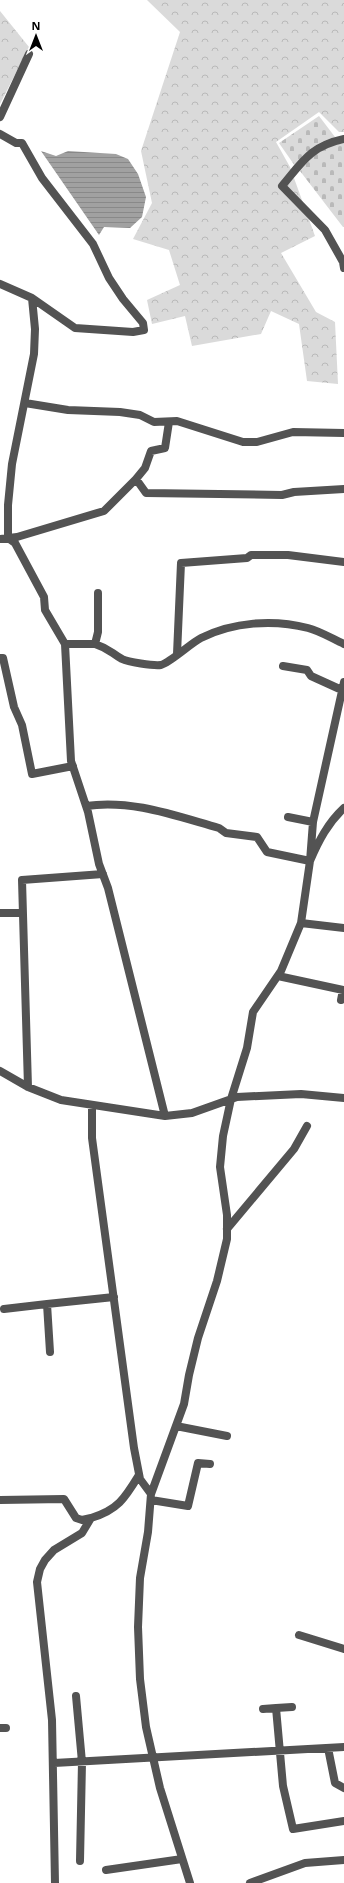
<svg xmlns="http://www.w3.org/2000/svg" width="344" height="1883" viewBox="0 0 344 1883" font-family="'Open Sans',sans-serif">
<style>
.forest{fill:url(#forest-crowns)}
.cemetery{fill:url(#cemetery-stones)}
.water{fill:url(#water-rules)}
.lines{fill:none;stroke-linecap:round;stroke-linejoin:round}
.street{stroke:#535353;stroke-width:8}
</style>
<defs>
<pattern id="forest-crowns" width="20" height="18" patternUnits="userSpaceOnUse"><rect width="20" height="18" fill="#dadada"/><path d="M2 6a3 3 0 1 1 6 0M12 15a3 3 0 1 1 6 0" fill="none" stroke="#b9b9b9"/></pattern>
<pattern id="cemetery-stones" width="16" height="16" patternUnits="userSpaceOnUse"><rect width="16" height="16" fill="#dadada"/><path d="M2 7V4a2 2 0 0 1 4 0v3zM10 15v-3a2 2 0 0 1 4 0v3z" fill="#b9b9b9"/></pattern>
<pattern id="water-rules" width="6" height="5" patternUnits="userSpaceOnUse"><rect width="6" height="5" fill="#a1a1a1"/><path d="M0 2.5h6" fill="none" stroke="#898989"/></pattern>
</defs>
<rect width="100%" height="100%" fill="#fff"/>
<path class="forest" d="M 147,0 L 344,0 L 344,132 L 339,132 L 319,112 L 276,142 L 290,167 L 315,236 L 281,253 L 316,312 L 335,322 L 338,384 L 307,381 L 299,324 L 271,311 L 261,334 L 192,346 L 185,316 L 152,324 L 147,300 L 180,285 L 169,250 L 133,239 L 152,203 L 141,151 L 180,32 Z
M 0,11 L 29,47 L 0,104 Z"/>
<path class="cemetery" d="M 319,116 L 335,137 C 313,144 310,149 295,166 L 279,143 Z
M 344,143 L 344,227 L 343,227 L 300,171 C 315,154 321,147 344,143 Z"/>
<path class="water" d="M 41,151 L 56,156 L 68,151 L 116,154 L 128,159 L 138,174 L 146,197 L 142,217 L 130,228 L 104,227 L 99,235 Z"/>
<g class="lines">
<path class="street" d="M 0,117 L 29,54
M 0,134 L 16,143 L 22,143 L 42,178 L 93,244 L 109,278 L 123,299 L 143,323 L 144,330 L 133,332 L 75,328 L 32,298
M 344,139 C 311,146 303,161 282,186 L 325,230 L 343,262 L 344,268
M 0,284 L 32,298 L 35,329 L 34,354 L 12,464 L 8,505 L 8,538 L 15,543 L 44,597 L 45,610 L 65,644 L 95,644
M 25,403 L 68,410 L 120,412 L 140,415 L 154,422 L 177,421 L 243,442 L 257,442 L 293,432 L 344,433
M 169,422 L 165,448 L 151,451 L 145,468 L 136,479 L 146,493 L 282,495 L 294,492 L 344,489
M 0,539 L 17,537 L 104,511 L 136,479
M 98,593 L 98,632 L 95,644 C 110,649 110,652 122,659 C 128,662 153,666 161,665 C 171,662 191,643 201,638 C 233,622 273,619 308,628 C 320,631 333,639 344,644
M 65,644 L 71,761 L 88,812 L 99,864 L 108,888 L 165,1116
M 177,654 L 181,563 L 247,558 L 251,555 L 288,555 L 344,562
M 0,658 L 3,658 L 14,707 L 22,725 L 32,774 L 73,766
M 283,666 L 307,670 L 311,676 L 344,691
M 86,806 C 131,799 176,816 219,828 L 226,833 L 257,837 L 267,852 L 310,861 C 319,840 328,823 344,808
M 288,817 L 313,822
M 0,913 L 23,913
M 301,923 L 344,928
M 278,976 L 343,990 L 341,1000
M 0,1071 L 28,1087 L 61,1100 L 165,1116 L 192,1113 L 237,1097 L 301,1094 L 344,1098
M 28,1087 L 22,880 L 103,874
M 92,1106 L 92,1138 L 134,1448 L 140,1479 L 151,1494 L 148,1532 L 140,1578 L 138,1627 L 140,1679 L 146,1727 L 160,1788 L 190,1883
M 227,1229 L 294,1149 L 307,1126
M 4,1309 L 47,1304
M 50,1352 L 47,1304 L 114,1297
M 176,1426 L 227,1436
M 151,1494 L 184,1404 L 189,1375 L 198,1338 L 217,1281 L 227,1239 L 227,1215 L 220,1167 L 223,1136 L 231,1099 L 247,1048 L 253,1012 L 281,971 L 301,923 L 310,861 L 313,822 L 344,682
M 0,1500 L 64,1499 L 76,1518 L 82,1520 L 91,1518
M 151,1500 L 188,1506 L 198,1463 L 210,1464
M 299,1635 L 344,1649
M 76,1696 L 82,1762 L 80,1861
M 276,1708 L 292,1707
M 263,1709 L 276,1708 L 283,1786 L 293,1829 L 344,1821
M 0,1728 L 6,1728
M 328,1748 L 335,1783 L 344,1788
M 54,1763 L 344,1747
M 106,1870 L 182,1859
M 55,1883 L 52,1720 L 37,1582 L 40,1569 L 45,1560 L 54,1550 L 82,1533 L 91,1518 C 118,1510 125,1498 139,1475
M 250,1883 L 305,1863 L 344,1860"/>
</g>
<g transform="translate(36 36)" stroke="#ffffff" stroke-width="3" paint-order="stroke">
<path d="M0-3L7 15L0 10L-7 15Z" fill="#000000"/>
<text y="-6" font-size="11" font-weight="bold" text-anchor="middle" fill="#000000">N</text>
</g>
</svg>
